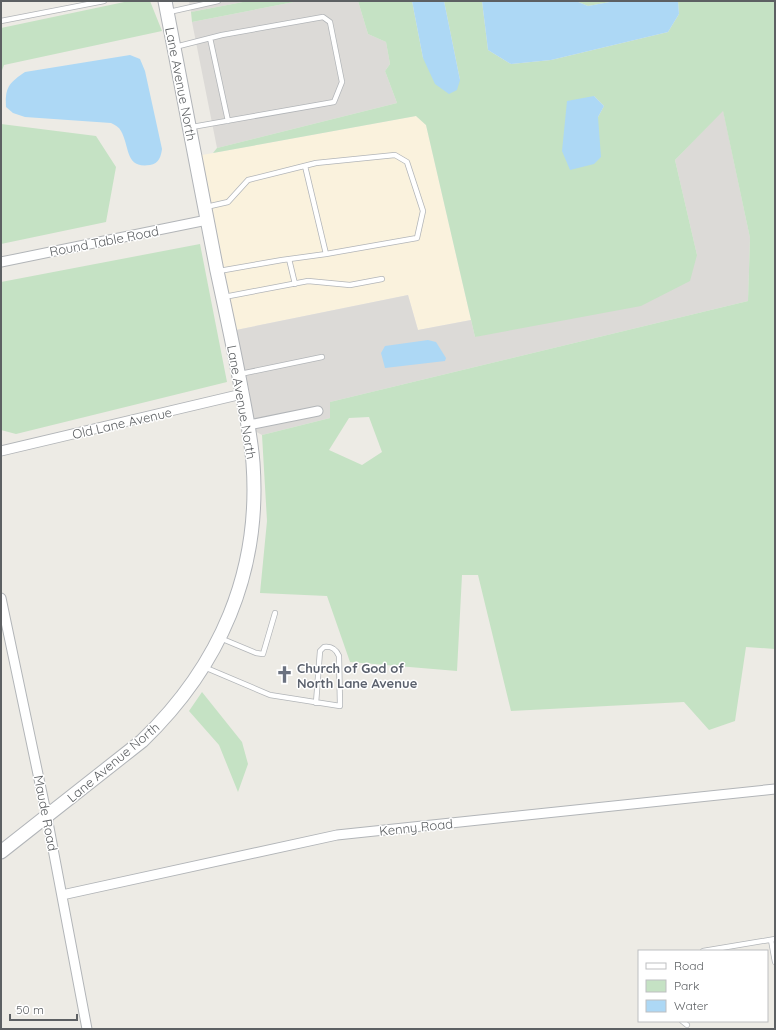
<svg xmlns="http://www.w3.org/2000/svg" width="776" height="1030" viewBox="0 0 776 1030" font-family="Quicksand,sans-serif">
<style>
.commercial{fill:#faf2dd}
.industrial{fill:#dcdad7}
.green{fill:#c5e2c4;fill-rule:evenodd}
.water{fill:#add8f5}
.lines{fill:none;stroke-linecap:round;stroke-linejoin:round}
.lane-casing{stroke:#b2b5b8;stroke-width:6}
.street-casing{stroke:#b2b5b8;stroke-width:11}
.secondary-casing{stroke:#b1b4b8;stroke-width:15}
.lane{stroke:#fff;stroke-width:4.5}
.street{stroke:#fff;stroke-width:9}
.secondary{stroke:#fff;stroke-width:13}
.labels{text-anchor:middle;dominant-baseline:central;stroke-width:3;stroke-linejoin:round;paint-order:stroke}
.street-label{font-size:13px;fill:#5d6063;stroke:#fff}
.worship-label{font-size:13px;font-weight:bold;fill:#5b616d;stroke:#fff;text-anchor:start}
</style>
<rect width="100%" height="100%" fill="#edebe5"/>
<path class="commercial" d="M 416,116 L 426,125 L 471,320 L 418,330 L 408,295 L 236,330 L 202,155 Z"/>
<path class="industrial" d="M 189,1 L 248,1 L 191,12 Z
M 299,1 L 358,1 L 368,34 L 386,42 L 390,64 L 385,71 L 397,103 L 217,148 L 192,22 Z
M 723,110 L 750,238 L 748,301 L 330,402 L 330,418 L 262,435 L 255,431 L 236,330 L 408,295 L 418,330 L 471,320 L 475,337 L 697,255 L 675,160 Z"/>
<path class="green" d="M 129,1 L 150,1 L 162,31 L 4,65 L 1,73 L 1,28 Z
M 248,1 L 299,1 L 192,22 L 191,12 Z
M 358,1 L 412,1 L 423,58 L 460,80 L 444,1 L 482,1 L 488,50 L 511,64 L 551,60 L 668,32 L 679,14 L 678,1 L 775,1 L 775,321 L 774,322 L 775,649 L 746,647 L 735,721 L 709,730 L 684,702 L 511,711 L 478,575 L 462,575 L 457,671 L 350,662 L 327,596 L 260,593 L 267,521 L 262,435 L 330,418 L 330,402 L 748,301 L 750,238 L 723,111 L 675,160 L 697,255 L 690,281 L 641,306 L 475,337 L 426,125 L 416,116 L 213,153 L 217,148 L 397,103 L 385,71 L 390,64 L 386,42 L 368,34 ZM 594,96 L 604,106 L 598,117 ZM 369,417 L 382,452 L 362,465 L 329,450 L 349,418 Z
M 576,1 L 615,1 L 588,6 Z
M 1,124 L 96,136 L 116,167 L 106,222 L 1,244 Z
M 200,244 L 227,382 L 16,434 L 1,430 L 1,282 Z
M 202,692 L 242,742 L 248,764 L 238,792 L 219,745 L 189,711 Z"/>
<path class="water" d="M 412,1 L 444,1 L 460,80 L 457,90 L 449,94 L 435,84 L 423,58 Z
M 482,1 L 576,1 L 588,6 L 615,1 L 678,1 L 679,14 L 668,32 L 551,60 L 511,64 L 488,50 Z
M 130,55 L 140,59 L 145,71 L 162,149 C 161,156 159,164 150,165 C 125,169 130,147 121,131 C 119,127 115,125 111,123 L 25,117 L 13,113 L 6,107 C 5,87 9,83 25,72 Z
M 594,96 L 604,106 L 598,117 L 601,157 L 594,164 L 570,170 L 562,151 L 567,101 Z
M 428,340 L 436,342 L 446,358 L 445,361 L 385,368 L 381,353 L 385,346 Z"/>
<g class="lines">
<defs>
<path id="lane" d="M 169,12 L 218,1
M 1,21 L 104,1
M 210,38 L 228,121
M 175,47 L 222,35 L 323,17 L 330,22 L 342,82 L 334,102 L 192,127
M 206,207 L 228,202 L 248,180 L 316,163 L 395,155 L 407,162 L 423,211 L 417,238 L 326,254
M 289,259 L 295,284
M 219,271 L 282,260 L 326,254 L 305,166
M 224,297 L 308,281 L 350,285 L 382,279
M 240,374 L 322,357
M 220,638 L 256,653 L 263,654 L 275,613
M 204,667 L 270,695 L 340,706 L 339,656 C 336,649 332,646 324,647 L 320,651 L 316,703
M 771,940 L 775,962
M 703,951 L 775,939
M 682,1021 L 687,1025"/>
<path id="street" d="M 1,262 L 207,220
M 249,425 L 318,411
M 1,451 L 242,394
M 1,598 L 47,817 L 87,1029
M 62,895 L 337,835 L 775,789"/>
<path id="secondary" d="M 1,852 L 142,741 C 220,666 261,572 253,463 C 251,436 245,409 240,382 C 233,345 225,308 217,271 C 199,181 183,91 165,1"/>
</defs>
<use href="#lane" class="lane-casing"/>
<use href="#street" class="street-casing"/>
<use href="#secondary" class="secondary-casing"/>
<use href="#lane" class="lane"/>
<use href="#street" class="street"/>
<use href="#secondary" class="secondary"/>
</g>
<defs>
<symbol id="church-bare" viewBox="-9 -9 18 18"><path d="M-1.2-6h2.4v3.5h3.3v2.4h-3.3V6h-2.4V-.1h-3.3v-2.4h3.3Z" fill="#6b7280" stroke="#fff" stroke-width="2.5" paint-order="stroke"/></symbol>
</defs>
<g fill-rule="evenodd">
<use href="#church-bare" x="272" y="662" width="25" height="25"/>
</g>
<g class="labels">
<g class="street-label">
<text transform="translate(181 84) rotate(79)">Lane Avenue North</text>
<text transform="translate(104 241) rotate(-11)">Round Table Road</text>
<text transform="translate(242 402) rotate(80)">Lane Avenue North</text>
<text transform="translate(122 423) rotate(-13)">Old Lane Avenue</text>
<text transform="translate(113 762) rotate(-40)">Lane Avenue North</text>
<text transform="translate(46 813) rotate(79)">Maude Road</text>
<text transform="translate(416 827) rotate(-6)">Kenny Road</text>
</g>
<g class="worship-label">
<text x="297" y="668">Church of God of<tspan x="297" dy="15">North Lane Avenue</tspan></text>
</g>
</g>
<rect width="776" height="1030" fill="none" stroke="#5d6063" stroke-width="4"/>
<rect x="638" y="950" width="130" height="72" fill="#ffffff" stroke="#bebfc1"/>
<rect x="646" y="963" width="20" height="6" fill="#ffffff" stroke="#bebfc1"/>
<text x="674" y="970" font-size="12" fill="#5d6063">Road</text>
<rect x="646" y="980" width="20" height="12" fill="#c5e2c4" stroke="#bebfc1"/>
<text x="674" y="990" font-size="12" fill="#5d6063">Park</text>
<rect x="646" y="1000" width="20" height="12" fill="#add8f5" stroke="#bebfc1"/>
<text x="674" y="1010" font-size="12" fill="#5d6063">Water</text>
<path d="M10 1014v6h67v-6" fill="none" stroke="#5d6063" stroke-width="2"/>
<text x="16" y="1014" font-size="12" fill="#5d6063" stroke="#ffffff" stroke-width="3" paint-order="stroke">50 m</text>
</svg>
